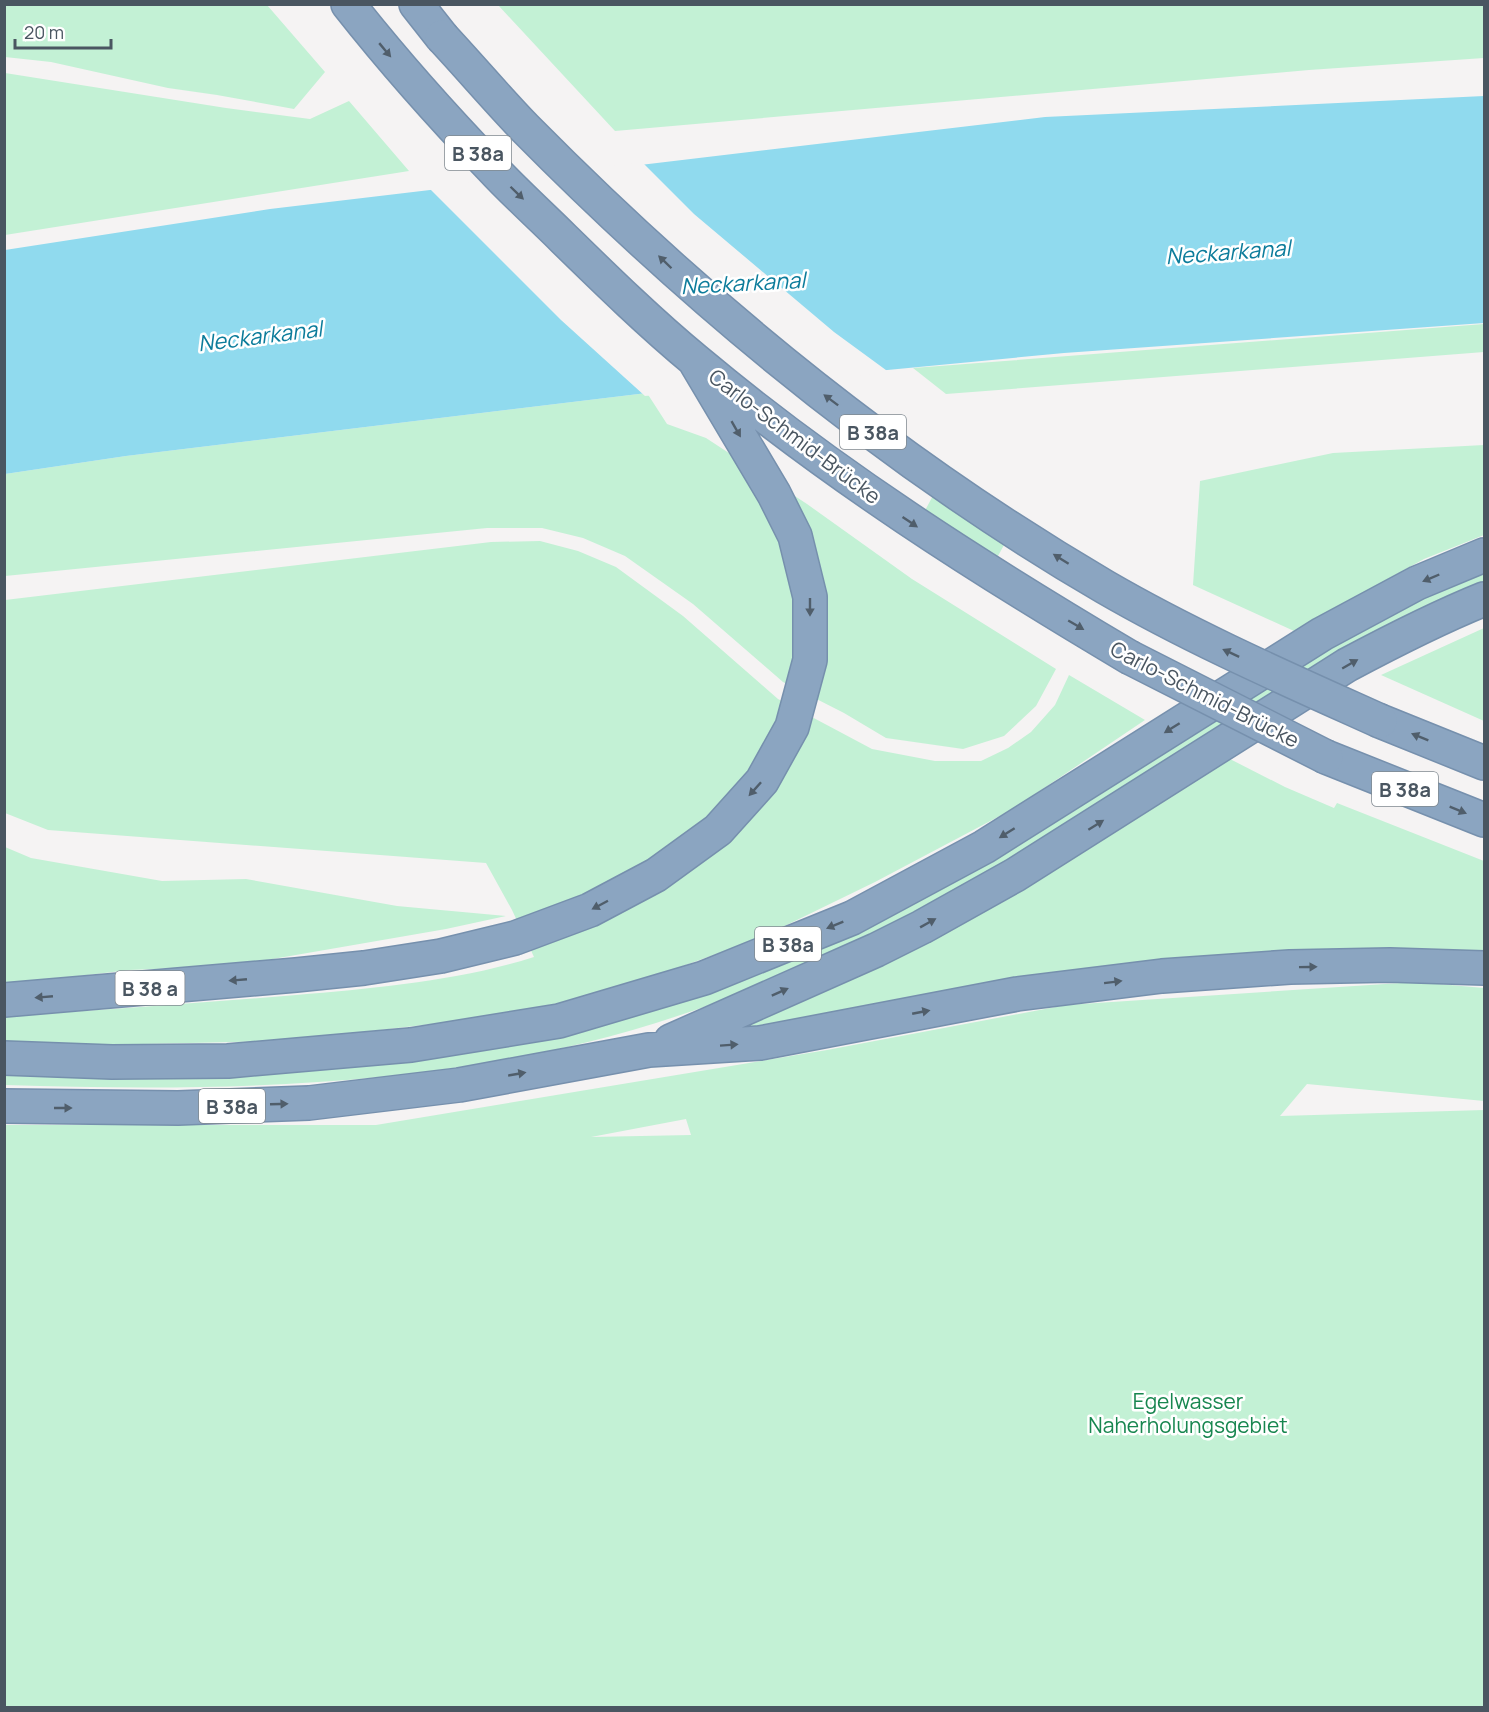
<svg xmlns="http://www.w3.org/2000/svg" width="1489" height="1712" viewBox="0 0 1489 1712" font-family="Manrope,sans-serif">
<style>
.green{fill:#c3f1d5;fill-rule:evenodd}
.water{fill:#90daee}
.pier{fill:#f5f3f3}
.lines{fill:none;stroke-linecap:round;stroke-linejoin:round}
.highway-casing{stroke:#7690ad;stroke-width:36}
.highway{stroke:#8ba5c1;stroke-width:33}
.highway-bridge-casing{stroke:#7690ad;stroke-width:36;stroke-linecap:butt}
.highway-bridge{stroke:#8ba5c1;stroke-width:33}
.oneway{fill:#505e6b}
.labels{text-anchor:middle;dominant-baseline:central;stroke-width:5;stroke-linejoin:round;paint-order:stroke}
.shield{fill:#fff;stroke:#808990;stroke-width:1.5}
.shield-label{font-size:20px;font-weight:bold;fill:#4a5661}
.street-label{font-size:21px;fill:#4a5661;stroke:#fff}
.park-label{font-size:21px;fill:#17864f;stroke:#fff}
.water-label{font-size:22px;font-style:italic;fill:#0c7c9b;stroke:#fff}
</style>
<rect width="100%" height="100%" fill="#f5f3f3"/>
<path class="green" d="M 5,4 L 267,5 L 325,72 L 294,109 L 217,95 L 168,88 L 51,62 L 5,57 Z
M 498,5 L 1484,5 L 1484,58 L 1309,70 L 615,131 Z
M 5,73 L 226,108 L 310,119 L 349,101 L 409,171 L 5,235 Z
M 1484,324 L 1484,352 L 946,394 L 913,368 Z
M 647,393 L 667,424 L 706,438 L 807,504 L 912,579 L 1056,669 L 1036,706 L 1004,736 L 963,749 L 886,738 L 844,713 L 783,682 L 693,604 L 625,556 L 583,538 L 542,528 L 487,528 L 5,576 L 5,474 L 126,456 Z
M 1484,445 L 1484,535 L 1424,559 L 1294,631 L 1193,585 L 1200,481 L 1333,453 Z
M 945,473 L 1021,514 L 987,576 L 912,535 Z
M 540,541 L 578,551 L 616,567 L 683,616 L 778,699 L 872,749 L 935,761 L 981,761 L 1008,748 L 1031,732 L 1055,705 L 1069,675 L 1145,720 L 1013,809 L 875,882 L 758,939 L 602,995 L 467,1020 L 284,1041 L 99,1045 L 5,1043 L 5,1016 C 102,1010 199,1003 296,995 C 376,988 458,981 534,957 L 512,910 L 486,863 L 48,830 L 5,813 L 5,600 L 491,542 Z
M 1484,568 L 1484,582 C 1463,591 1440,600 1418,611 C 1402,619 1386,630 1370,640 C 1338,659 1306,679 1274,699 C 1194,748 1115,797 1034,845 C 1000,865 966,887 930,906 C 824,963 705,1013 588,1042 C 397,1089 199,1091 5,1085 L 5,1072 L 627,1017 L 687,1000 L 753,975 L 1323,650 L 1407,604 Z
M 1484,628 L 1484,721 L 1381,675 Z
M 1226,757 L 1285,787 L 1334,808 L 1337,803 L 1484,861 L 1484,952 L 741,1034 L 737,1026 Z
M 5,847 L 31,858 L 162,881 L 246,879 L 397,906 L 506,916 L 446,929 L 232,966 L 129,970 L 5,985 Z
M 1416,982 L 1484,988 L 1484,1101 L 1307,1084 L 1280,1116 L 1484,1110 L 1484,1707 L 5,1708 L 5,1125 L 376,1125 L 827,1050 L 1066,1005 ZM 686,1119 L 691,1135 L 591,1137 Z"/>
<path class="water" d="M 1484,96 L 1484,323 L 1064,353 L 647,393 L 126,456 L 5,474 L 5,250 L 270,209 L 1045,117 Z"/>
<path class="pier" d="M 642,162 L 694,214 L 834,332 L 890,373 L 645,396 L 561,320 L 428,187 Z"/>
<g class="lines">
<defs>
<path id="highway" d="M 348,4 C 393,61 441,115 491,167 C 514,192 540,215 564,239 C 607,281 650,323 696,361 C 831,474 979,568 1129,657
M 416,4 L 442,37
M 1380,721 L 1484,763
M 1326,757 L 1484,820
M 4,1000 L 296,975 L 364,968 L 441,956 L 515,938 L 590,910 L 656,875 L 718,830 L 762,781 L 792,727 L 810,660 L 810,597 L 795,536 L 774,494 L 695,361
M 671,1041 L 876,950 L 922,927 L 1015,875 L 1347,665 C 1392,641 1437,618 1484,599
M 4,1058 L 112,1062 L 228,1061 L 411,1045 L 559,1021 L 704,978 L 852,918 L 984,847 L 1322,634 L 1417,583 L 1484,555
M 4,1106 L 178,1108 L 309,1103 L 459,1085 L 649,1050 L 760,1043 L 1017,994 L 1162,976 L 1290,967 L 1390,965 L 1484,968"/>
</defs>
<use href="#highway" class="highway-casing"/>
<use href="#highway" class="highway"/>
<defs>
<path id="highway-bridge" d="M 442,37 C 470,67 497,99 525,128 C 698,303 893,463 1105,587 C 1193,638 1287,679 1380,721
M 1129,657 L 1326,757"/>
</defs>
<use href="#highway-bridge" class="highway-bridge-casing"/>
<use href="#highway-bridge" class="highway-bridge"/>
</g>
<defs><path id="oneway-solid" d="M-6-.8H1V-3.2L6.5 0L1 3.2V.8H-6Z" transform="scale(1.5)"/></defs>
<g class="oneway">
<use href="#oneway-solid" transform="translate(385 50) rotate(50)"/>
<use href="#oneway-solid" transform="translate(517 193) rotate(44)"/>
<use href="#oneway-solid" transform="translate(665 262) rotate(-136)"/>
<use href="#oneway-solid" transform="translate(831 400) rotate(-143)"/>
<use href="#oneway-solid" transform="translate(736 429) rotate(60)"/>
<use href="#oneway-solid" transform="translate(910 522) rotate(34)"/>
<use href="#oneway-solid" transform="translate(1061 559) rotate(-148)"/>
<use href="#oneway-solid" transform="translate(1431 578) rotate(157)"/>
<use href="#oneway-solid" transform="translate(810 607) rotate(90)"/>
<use href="#oneway-solid" transform="translate(1076 625) rotate(30)"/>
<use href="#oneway-solid" transform="translate(1231 653) rotate(-155)"/>
<use href="#oneway-solid" transform="translate(1350 664) rotate(-30)"/>
<use href="#oneway-solid" transform="translate(1172 728) rotate(148)"/>
<use href="#oneway-solid" transform="translate(1420 737) rotate(-158)"/>
<use href="#oneway-solid" transform="translate(755 789) rotate(132)"/>
<use href="#oneway-solid" transform="translate(1458 810) rotate(22)"/>
<use href="#oneway-solid" transform="translate(1096 825) rotate(-32)"/>
<use href="#oneway-solid" transform="translate(1007 833) rotate(148)"/>
<use href="#oneway-solid" transform="translate(600 905) rotate(152)"/>
<use href="#oneway-solid" transform="translate(928 923) rotate(-29)"/>
<use href="#oneway-solid" transform="translate(835 925) rotate(158)"/>
<use href="#oneway-solid" transform="translate(1308 967) rotate(-1)"/>
<use href="#oneway-solid" transform="translate(238 980) rotate(175)"/>
<use href="#oneway-solid" transform="translate(1113 982) rotate(-7)"/>
<use href="#oneway-solid" transform="translate(780 992) rotate(-24)"/>
<use href="#oneway-solid" transform="translate(44 997) rotate(175)"/>
<use href="#oneway-solid" transform="translate(921 1012) rotate(-11)"/>
<use href="#oneway-solid" transform="translate(729 1045) rotate(-4)"/>
<use href="#oneway-solid" transform="translate(517 1074) rotate(-10)"/>
<use href="#oneway-solid" transform="translate(279 1104) rotate(-2)"/>
<use href="#oneway-solid" transform="translate(63 1108)"/>
</g>
<g class="labels">
<g class="shield">
<rect x="445" y="136" width="66" height="34" rx="4.5"/>
<rect x="840" y="415" width="66" height="34" rx="4.5"/>
<rect x="1372" y="772" width="66" height="34" rx="4.5"/>
<rect x="755" y="927" width="66" height="34" rx="4.5"/>
<rect x="115.5" y="971" width="69" height="34" rx="4.5"/>
<rect x="199" y="1089" width="66" height="34" rx="4.5"/>
</g>
<g class="shield-label">
<text x="478" y="153">B 38a</text>
<text x="873" y="432">B 38a</text>
<text x="1405" y="789">B 38a</text>
<text x="788" y="944">B 38a</text>
<text x="150" y="988">B 38 a</text>
<text x="232" y="1106">B 38a</text>
</g>
<g class="street-label">
<text transform="translate(795 436) rotate(37)">Carlo-Schmid-Brücke</text>
<text transform="translate(1205 694) rotate(27)">Carlo-Schmid-Brücke</text>
</g>
<g class="park-label">
<text x="1188" y="1401">Egelwasser<tspan x="1188" dy="24">Naherholungsgebiet</tspan></text>
</g>
<g class="water-label">
<text transform="translate(1228 252) rotate(-4)">Neckarkanal</text>
<text transform="translate(743 283) rotate(-3)">Neckarkanal</text>
<text transform="translate(260 336) rotate(-7)">Neckarkanal</text>
</g>
</g>
<rect width="1489" height="1712" fill="none" stroke="#4a5661" stroke-width="12"/>
<path d="M15 39v9h96v-9" fill="none" stroke="#4a5661" stroke-width="3"/>
<text x="24" y="39" font-size="18" fill="#4a5661" stroke="#ffffff" stroke-width="4.5" paint-order="stroke">20 m</text>
</svg>
